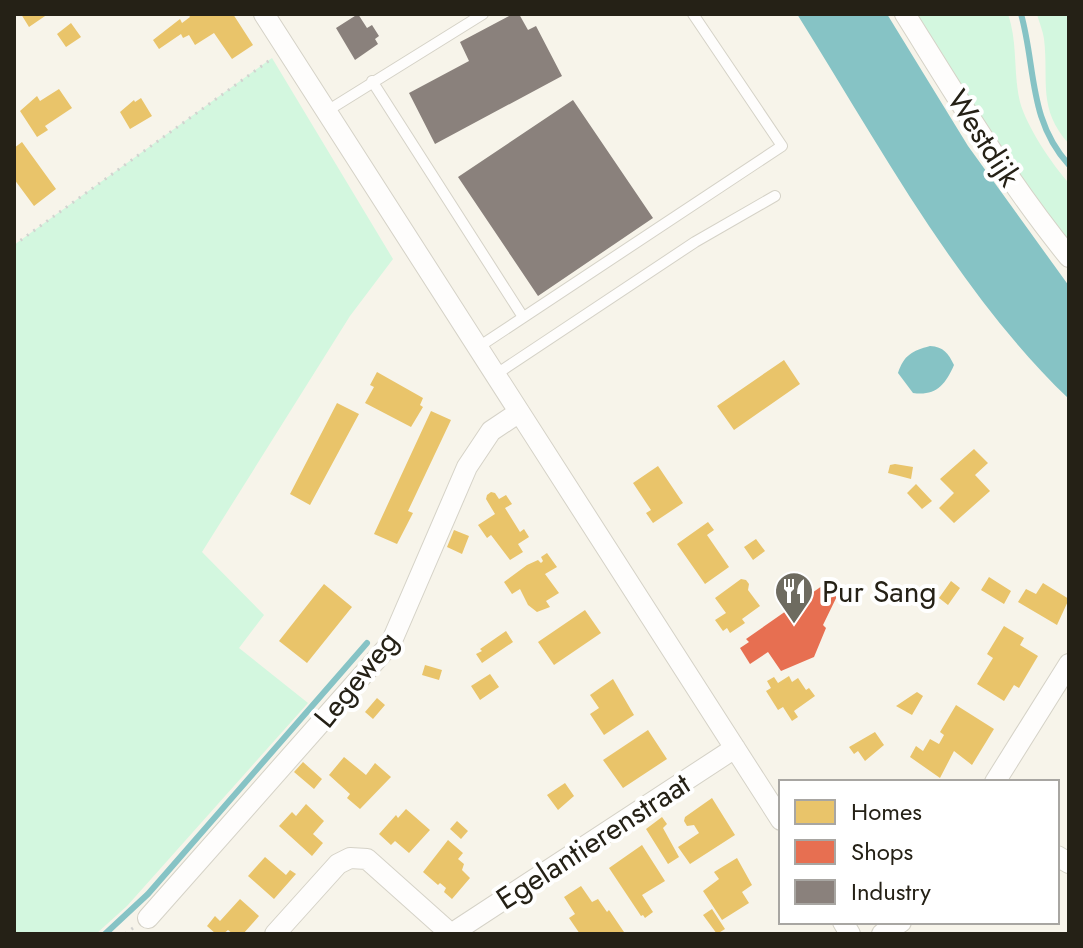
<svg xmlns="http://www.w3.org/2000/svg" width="1083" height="948" viewBox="0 0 1083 948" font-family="Jost,sans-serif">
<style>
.green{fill:#d3f7df}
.water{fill:#86c3c5}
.homes{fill:#e9c46a}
.shops{fill:#e76f51}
.industry{fill:#8a817c}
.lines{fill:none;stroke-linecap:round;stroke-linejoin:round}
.stream{stroke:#86c3c5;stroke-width:6}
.lane-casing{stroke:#d5d2c7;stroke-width:12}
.street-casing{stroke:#d5d2c7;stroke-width:22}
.path{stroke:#d2d2cf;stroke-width:3;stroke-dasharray:2 6;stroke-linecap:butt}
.lane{stroke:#fefdfc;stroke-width:10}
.street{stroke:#fefdfc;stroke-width:20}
.labels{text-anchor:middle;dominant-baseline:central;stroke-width:8;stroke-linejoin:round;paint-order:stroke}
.street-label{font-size:30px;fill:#252116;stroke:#fff}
.poi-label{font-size:30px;fill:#252116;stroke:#fff;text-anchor:start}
</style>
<rect width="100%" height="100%" fill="#f7f4ea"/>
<path class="green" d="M 914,14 L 1008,14 C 1018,43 1013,73 1020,102 C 1026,125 1052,165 1069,183 L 1069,245 L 987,133 Z
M 1037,14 L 1069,14 L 1069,144 C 1037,109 1049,80 1044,39 C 1043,31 1039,22 1037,14 Z
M 272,58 L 393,259 L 350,316 L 202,552 L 264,615 L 239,648 L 308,703 L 127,906 L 96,934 L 14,934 L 14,245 Z"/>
<path class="water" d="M 797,14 L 887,14 L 968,146 L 1069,286 L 1069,399 C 959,294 878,143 797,14 Z
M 930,346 C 944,347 948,353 954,365 C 945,386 935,396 913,393 L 898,373 C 904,355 912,351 930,346 Z"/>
<path class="homes" d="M 21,14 L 48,14 L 29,27 Z
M 188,14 L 233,14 L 253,45 L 232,59 L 214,33 L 195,45 L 189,35 L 183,38 L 181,34 L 159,49 L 153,40 L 180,19 L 182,23 L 190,17 Z
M 71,23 L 81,37 L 66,47 L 57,34 Z
M 59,89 L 72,108 L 45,126 L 48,130 L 37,137 L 20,111 L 37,96 L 40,101 Z
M 141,98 L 152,116 L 130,129 L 120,112 L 134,100 L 135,102 Z
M 22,142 L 56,189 L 34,206 L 14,179 L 14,148 Z
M 784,360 L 800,384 L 734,430 L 717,406 Z
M 377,372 L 423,398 L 420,405 L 423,407 L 411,427 L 365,403 L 374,387 L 370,385 Z
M 337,403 L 359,414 L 310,505 L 290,494 Z
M 431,411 L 451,420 L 408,511 L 413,513 L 397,544 L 374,534 Z
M 974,449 L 988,463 L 975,475 L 990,491 L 954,523 L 939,508 L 954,493 L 940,479 Z
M 895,464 L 913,467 L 911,479 L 888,473 L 890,465 Z
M 658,466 L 683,503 L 653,523 L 646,513 L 651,510 L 633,483 Z
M 916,484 L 932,501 L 922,509 L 907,493 Z
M 491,492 L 495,493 L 499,499 L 506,495 L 512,504 L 505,508 L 520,532 L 524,529 L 529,537 L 518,544 L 523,552 L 510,560 L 491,535 L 487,538 L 478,525 L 495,514 L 486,499 L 487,495 Z
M 708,522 L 714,530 L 707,535 L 729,567 L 705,584 L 677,544 Z
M 454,530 L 469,536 L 462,554 L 447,547 Z
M 756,539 L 765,551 L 753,560 L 744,547 Z
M 547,553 L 557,567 L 545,574 L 559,593 L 546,601 L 550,607 L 537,612 L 528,605 L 520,589 L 512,594 L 504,582 L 527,565 L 538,560 L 541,563 L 543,561 L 541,557 Z
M 989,577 L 1011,591 L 1004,604 L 981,590 Z
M 741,579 L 746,580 L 749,584 L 748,590 L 760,606 L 742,619 L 745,623 L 730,633 L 727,628 L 723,631 L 715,620 L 726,613 L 715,598 Z
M 951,581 L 960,588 L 948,605 L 939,598 Z
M 1043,583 L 1069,599 L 1057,625 L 1018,602 L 1026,589 L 1036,594 Z
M 324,584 L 352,607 L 307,663 L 279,641 Z
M 585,610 L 601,633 L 554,665 L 538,642 Z
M 1004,626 L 1024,638 L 1020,645 L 1038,656 L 1019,688 L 1014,685 L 1004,701 L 977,684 L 993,658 L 987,654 Z
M 506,631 L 513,642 L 482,663 L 476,654 L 482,651 L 480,649 Z
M 425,665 L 442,670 L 439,680 L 422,675 Z
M 490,674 L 499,687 L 480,700 L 471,686 Z
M 789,676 L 792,682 L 798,678 L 806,690 L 809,688 L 815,696 L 794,711 L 798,717 L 792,721 L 783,707 L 778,710 L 766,691 L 771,688 L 767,681 L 774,677 L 778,683 Z
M 613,679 L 634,715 L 604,735 L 590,714 L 599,708 L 590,695 Z
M 917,692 L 923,696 L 912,715 L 896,706 Z
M 377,698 L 385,705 L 373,719 L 365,712 Z
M 956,705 L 994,729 L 972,765 L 954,751 L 940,778 L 910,757 L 916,746 L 923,751 L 930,739 L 939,744 L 944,735 L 940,732 Z
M 648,730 L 667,759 L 623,788 L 603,760 Z
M 875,732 L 884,745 L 865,761 L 858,751 L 854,754 L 849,747 Z
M 344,757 L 366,775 L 375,763 L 391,777 L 360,809 L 347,798 L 350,794 L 329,775 Z
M 303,762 L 322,779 L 314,789 L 294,772 Z
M 565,783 L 574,796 L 558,810 L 547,795 Z
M 712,798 L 735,835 L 690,864 L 678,847 L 699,833 L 694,825 L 687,826 L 684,821 L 685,817 Z
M 306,804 L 324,821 L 313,834 L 323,843 L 312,856 L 279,826 L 292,812 L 296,816 Z
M 406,809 L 430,830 L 409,853 L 395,841 L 391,845 L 379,834 L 396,815 L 398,818 Z
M 662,817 L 667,824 L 663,828 L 679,857 L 668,864 L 646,829 Z
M 457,821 L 468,831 L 461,839 L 450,829 Z
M 448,840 L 463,853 L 458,859 L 464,864 L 462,870 L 470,878 L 452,899 L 444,892 L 446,888 L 440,883 L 438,885 L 423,872 Z
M 642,845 L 665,881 L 642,895 L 653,912 L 645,918 L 643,915 L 641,916 L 609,868 Z
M 265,857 L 286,875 L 290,870 L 296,874 L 274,899 L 248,876 Z
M 737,858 L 752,885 L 742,892 L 749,903 L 722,920 L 703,891 L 719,879 L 714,872 Z
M 581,886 L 592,902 L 598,899 L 607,912 L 609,910 L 624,932 L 580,934 L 569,918 L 575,914 L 564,897 Z
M 240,899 L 259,916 L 243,934 L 233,934 L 228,930 L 223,934 L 216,934 L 207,926 L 215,916 L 220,921 Z
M 712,909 L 725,929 L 717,934 L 703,915 Z"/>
<path class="shops" d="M 832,579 L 840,590 L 823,625 L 826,628 L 814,657 L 781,671 L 768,652 L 750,664 L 740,648 L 749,642 L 746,639 Z"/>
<path class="industry" d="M 358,14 L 367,28 L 372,25 L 379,36 L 375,39 L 378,44 L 355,60 L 336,28 Z
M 513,14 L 519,14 L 528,30 L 536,26 L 562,76 L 435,144 L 409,93 L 469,61 L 460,42 Z
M 573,100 L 653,218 L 538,296 L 458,177 Z"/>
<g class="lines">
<path class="stream" d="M 1021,14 C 1036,67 1028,120 1069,165
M 105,934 L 148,894 L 367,643"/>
<defs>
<path id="lane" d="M 372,81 L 523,317
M 327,111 L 483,14
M 477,348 L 782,146 L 693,14
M 495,375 L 695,242 L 775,196"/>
<path id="street" d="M 264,14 L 781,820
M 905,14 C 957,97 1007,181 1069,257
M 995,782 L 1069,664
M 1057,856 L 1069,863
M 148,918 L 391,643 L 467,467 L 491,431 L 518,413
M 843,922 L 850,934
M 275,934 L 338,864 L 350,858 L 367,859 L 451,934
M 451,934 L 735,748
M 882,934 L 901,922"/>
</defs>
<use href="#lane" class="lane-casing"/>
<use href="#street" class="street-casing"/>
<path class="path" d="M 14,245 L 270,60
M 125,934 L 133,928"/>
<use href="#lane" class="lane"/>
<use href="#street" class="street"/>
</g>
<defs>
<symbol id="restaurant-pin" viewBox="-11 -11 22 30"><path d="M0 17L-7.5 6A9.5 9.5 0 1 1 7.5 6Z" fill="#6e6b60" stroke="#fff"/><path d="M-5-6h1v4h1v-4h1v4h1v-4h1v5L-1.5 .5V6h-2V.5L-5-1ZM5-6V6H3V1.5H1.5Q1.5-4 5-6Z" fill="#fff"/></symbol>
</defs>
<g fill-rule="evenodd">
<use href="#restaurant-pin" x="772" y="569" width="44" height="60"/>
</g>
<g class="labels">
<g class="street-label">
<text transform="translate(984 138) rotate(57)">Westdijk</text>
<text transform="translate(356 679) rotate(-51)">Legeweg</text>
<text transform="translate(593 841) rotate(-33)">Egelantierenstraat</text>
</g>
<g class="poi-label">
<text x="822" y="591">Pur Sang</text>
</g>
</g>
<rect width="1083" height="948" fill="none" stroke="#252116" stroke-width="32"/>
<rect x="779" y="780" width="280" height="144" fill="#ffffff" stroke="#a8a6a2" stroke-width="2"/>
<rect x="795" y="800" width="40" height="24" fill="#e9c46a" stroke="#a8a6a2" stroke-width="2"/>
<text x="851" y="820" font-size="24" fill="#252116">Homes</text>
<rect x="795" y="840" width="40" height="24" fill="#e76f51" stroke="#a8a6a2" stroke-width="2"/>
<text x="851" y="860" font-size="24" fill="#252116">Shops</text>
<rect x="795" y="880" width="40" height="24" fill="#8a817c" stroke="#a8a6a2" stroke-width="2"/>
<text x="851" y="900" font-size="24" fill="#252116">Industry</text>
</svg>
